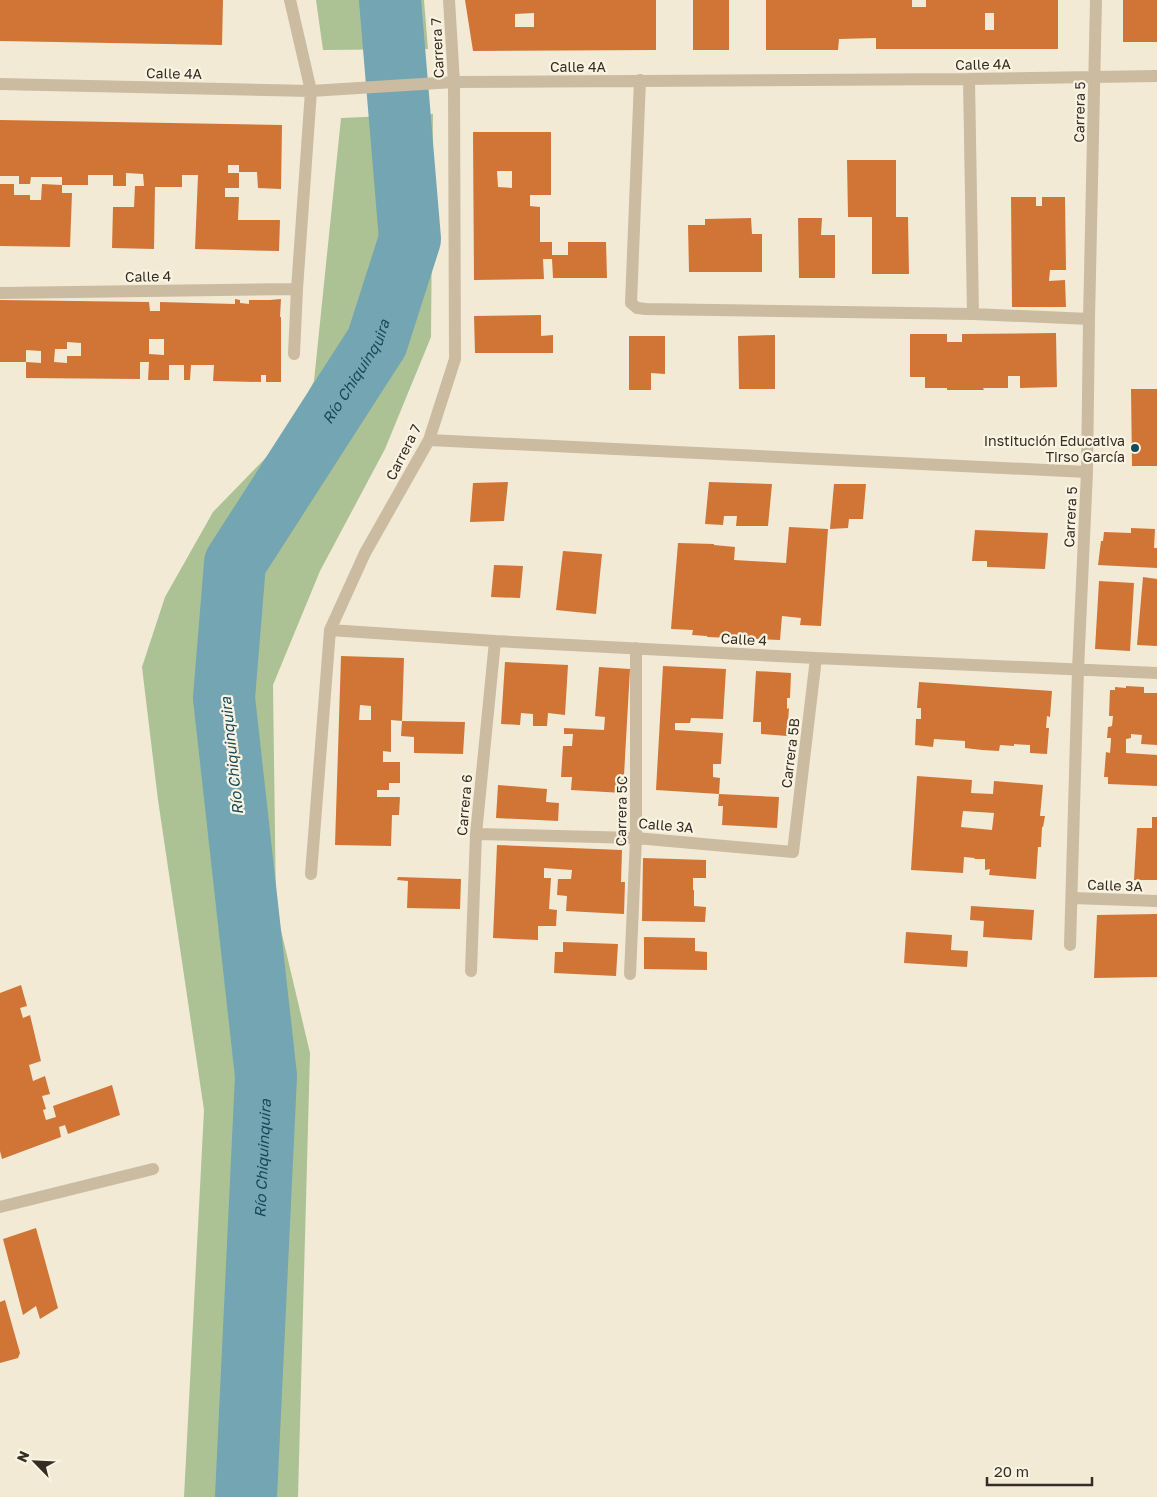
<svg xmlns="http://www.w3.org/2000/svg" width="1157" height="1497" viewBox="0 0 1157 1497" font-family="'Golos Text',sans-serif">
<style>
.green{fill:#acc295}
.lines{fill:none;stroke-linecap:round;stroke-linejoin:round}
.river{stroke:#73a5b2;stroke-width:62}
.building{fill:#d07536;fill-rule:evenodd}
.street{stroke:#cbbba1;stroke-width:12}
.poi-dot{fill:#174a59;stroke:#faf3e2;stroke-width:2}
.labels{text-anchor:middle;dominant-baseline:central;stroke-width:4.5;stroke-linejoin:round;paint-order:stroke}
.street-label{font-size:14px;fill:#352c24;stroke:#faf3e2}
.poi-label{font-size:14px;fill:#352c24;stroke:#faf3e2;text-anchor:end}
.water-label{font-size:15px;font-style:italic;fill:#174a59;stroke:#faf3e2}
</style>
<rect width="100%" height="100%" fill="#f3ead6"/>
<path class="green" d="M 316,0 L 424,0 L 428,49 L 323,50 Z
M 433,114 L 431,337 L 385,449 L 320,571 L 273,685 L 276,909 L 310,1053 L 298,1497 L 184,1497 L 204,1110 L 158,800 L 142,667 L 165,597 L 213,512 L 285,438 L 314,381 L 341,118 Z"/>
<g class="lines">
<path class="river" id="s1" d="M 246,1497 L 266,1076 L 224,698 L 235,563 L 377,342 L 410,239 L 390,0"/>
</g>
<path class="building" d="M 0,0 L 223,0 L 222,45 L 0,41 Z
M 465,0 L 656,0 L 656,50 L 473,51 ZM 534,13 L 534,27 L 515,27 L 515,14 Z
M 693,0 L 729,0 L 729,50 L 693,50 Z
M 766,0 L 912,0 L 912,7 L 926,7 L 926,0 L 1058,0 L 1058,49 L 876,49 L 876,38 L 839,39 L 838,50 L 766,50 ZM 985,13 L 994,13 L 994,30 L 985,30 Z
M 1123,0 L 1157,0 L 1157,42 L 1123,42 Z
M 0,120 L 282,125 L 281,189 L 258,188 L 257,172 L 239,172 L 239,165 L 228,165 L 228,173 L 239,173 L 239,188 L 225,188 L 225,197 L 239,197 L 238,220 L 280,220 L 279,251 L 195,249 L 198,175 L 182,175 L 182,187 L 155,187 L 154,249 L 112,248 L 113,207 L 134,207 L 135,186 L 144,186 L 143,174 L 126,173 L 126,186 L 113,186 L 113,175 L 88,175 L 88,185 L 62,185 L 62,177 L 31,177 L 30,184 L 19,184 L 19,176 L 0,176 Z
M 473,132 L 551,132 L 551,195 L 530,195 L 530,206 L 540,207 L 540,242 L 552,242 L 552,255 L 568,255 L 568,242 L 606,242 L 607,278 L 553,278 L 552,259 L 543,259 L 544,279 L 474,280 ZM 497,171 L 512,171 L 512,188 L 498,187 Z
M 847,160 L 896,160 L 896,217 L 908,217 L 909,274 L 872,274 L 872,217 L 848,217 Z
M 0,184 L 14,184 L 14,195 L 30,195 L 30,200 L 41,200 L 42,184 L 62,185 L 62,193 L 72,193 L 70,247 L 0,246 Z
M 1011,197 L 1036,197 L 1036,206 L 1042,206 L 1042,197 L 1065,197 L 1066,270 L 1050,270 L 1049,281 L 1065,280 L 1066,307 L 1012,307 Z
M 751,218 L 752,234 L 762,234 L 762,272 L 689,272 L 688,225 L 705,225 L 705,219 Z
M 798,218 L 822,218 L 821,235 L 835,235 L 835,278 L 799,278 Z
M 235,299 L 240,300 L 240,303 L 249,304 L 249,300 L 270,300 L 281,299 L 280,317 L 281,317 L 281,382 L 266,382 L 266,375 L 261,375 L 261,382 L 213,381 L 214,365 L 191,365 L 190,380 L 184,380 L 184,365 L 169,365 L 169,380 L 148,380 L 149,362 L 140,362 L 140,379 L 26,378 L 26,362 L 41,363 L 41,351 L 26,350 L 26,362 L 0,362 L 0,300 L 149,302 L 150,311 L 160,311 L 160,302 L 235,304 ZM 149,339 L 164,339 L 164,355 L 149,354 ZM 67,342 L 81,343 L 81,356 L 67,356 L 67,363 L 54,362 L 55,349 L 67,349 Z
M 541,315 L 541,336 L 553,335 L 553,353 L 475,353 L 474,316 Z
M 1056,333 L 1057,387 L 1020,388 L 1020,376 L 1008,376 L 1008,388 L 983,388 L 984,390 L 947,390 L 947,388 L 925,388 L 925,377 L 910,377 L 910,334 L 947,334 L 947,342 L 962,342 L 962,334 Z
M 775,335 L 775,389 L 739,389 L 738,336 Z
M 629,336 L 665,336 L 665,374 L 651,373 L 651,390 L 629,390 Z
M 1131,389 L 1157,389 L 1157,466 L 1132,466 Z
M 508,482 L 504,521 L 470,522 L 473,483 Z
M 709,482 L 772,484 L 768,526 L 736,526 L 737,516 L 724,516 L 723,525 L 705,524 Z
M 834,484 L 866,484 L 863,519 L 849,519 L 848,528 L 830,529 Z
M 789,527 L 828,529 L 821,626 L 800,625 L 801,618 L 782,616 L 780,640 L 707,637 L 707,636 L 692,635 L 693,630 L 671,629 L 678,543 L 714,544 L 714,545 L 735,547 L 734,560 L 786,563 Z
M 1131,528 L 1155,529 L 1154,548 L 1157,548 L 1157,568 L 1098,565 L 1101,541 L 1103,541 L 1104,532 L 1131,533 Z
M 975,530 L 1048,533 L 1045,569 L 987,567 L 987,561 L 972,561 Z
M 563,551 L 602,554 L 596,614 L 556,610 Z
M 494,565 L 523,566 L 520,598 L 491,597 Z
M 1143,577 L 1157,579 L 1157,646 L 1137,645 Z
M 1099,581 L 1134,583 L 1130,651 L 1095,649 Z
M 341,656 L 404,658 L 402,721 L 391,720 L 391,752 L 383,751 L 383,762 L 400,762 L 400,783 L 389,783 L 389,790 L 377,790 L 377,797 L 400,797 L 399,815 L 392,815 L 391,846 L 335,845 ZM 360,705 L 371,706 L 371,720 L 359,720 Z
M 505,662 L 568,665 L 565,715 L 548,713 L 547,726 L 533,726 L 533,714 L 521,713 L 520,725 L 501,724 Z
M 663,666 L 726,669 L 723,719 L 691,718 L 690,723 L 675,723 L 675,730 L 723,733 L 721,764 L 713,764 L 713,777 L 720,778 L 719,794 L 656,790 Z
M 599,667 L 630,669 L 623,793 L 571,790 L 572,777 L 561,777 L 563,746 L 572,746 L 573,734 L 564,734 L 564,728 L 604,730 L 605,717 L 595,716 Z
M 756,671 L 791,673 L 790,698 L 787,698 L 787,709 L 789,708 L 787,736 L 761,734 L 761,722 L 753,722 Z
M 919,682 L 1052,691 L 1050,717 L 1047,716 L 1046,728 L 1049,728 L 1047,754 L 1030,753 L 1030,745 L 1014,744 L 1014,746 L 1000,745 L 999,751 L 982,750 L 965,748 L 965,741 L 934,739 L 933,747 L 915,745 L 916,719 L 921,719 L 921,708 L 917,708 Z
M 1126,686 L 1144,687 L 1144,693 L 1157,693 L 1157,745 L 1141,744 L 1142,735 L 1131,734 L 1131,738 L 1126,739 L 1126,753 L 1157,755 L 1157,786 L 1108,784 L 1108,777 L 1104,777 L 1106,752 L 1110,753 L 1111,740 L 1111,738 L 1107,738 L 1108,727 L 1112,726 L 1113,716 L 1109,716 L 1110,690 L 1115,690 L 1115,687 L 1126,688 Z
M 402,721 L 465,722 L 463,754 L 414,753 L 414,737 L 401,736 Z
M 917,776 L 972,780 L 971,793 L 993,794 L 994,781 L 1043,785 L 1040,816 L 1045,816 L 1043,827 L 1042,827 L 1041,847 L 1038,847 L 1036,879 L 989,875 L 990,869 L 985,870 L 985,859 L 974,859 L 975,858 L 964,857 L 963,873 L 911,870 ZM 963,811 L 994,813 L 992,830 L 961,827 Z
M 498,785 L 547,789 L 546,802 L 559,803 L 558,821 L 496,818 Z
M 719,794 L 779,797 L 777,828 L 722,825 L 723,806 L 718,806 Z
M 1152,817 L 1157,817 L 1157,880 L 1134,880 L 1137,828 L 1152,828 Z
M 497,845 L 622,850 L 621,882 L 625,882 L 624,914 L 566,911 L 567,896 L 557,895 L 558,879 L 571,879 L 572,870 L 544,868 L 544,878 L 551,878 L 549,909 L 557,910 L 556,926 L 538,926 L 538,940 L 493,938 Z
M 643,858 L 706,860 L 706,878 L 693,878 L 693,890 L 694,890 L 694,906 L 706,907 L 705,922 L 642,921 Z
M 398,877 L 461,879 L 460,909 L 407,908 L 408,881 L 397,880 Z
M 971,906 L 1034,910 L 1032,940 L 983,937 L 984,921 L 970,920 Z
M 1157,914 L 1157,977 L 1094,978 L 1097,915 Z
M 906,932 L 952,935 L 951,950 L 968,951 L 967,967 L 904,963 Z
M 644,937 L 695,938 L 695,951 L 707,952 L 707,970 L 644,969 Z
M 563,942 L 618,944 L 616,976 L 554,973 L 555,952 L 563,952 Z
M 21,985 L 27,1006 L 20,1008 L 23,1018 L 30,1015 L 41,1061 L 29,1065 L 33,1081 L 45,1076 L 50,1094 L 42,1096 L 46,1109 L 43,1110 L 46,1120 L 56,1117 L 53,1106 L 112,1085 L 120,1115 L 68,1134 L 65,1125 L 59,1127 L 61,1137 L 2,1159 L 0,1151 L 0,993 Z
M 36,1228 L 58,1308 L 40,1319 L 36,1306 L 23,1315 L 3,1239 Z
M 5,1300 L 20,1353 L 18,1358 L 0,1363 L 0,1302 Z"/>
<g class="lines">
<path class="street" d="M 290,0 L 311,91 L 297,289 L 294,354
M 969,79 L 973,314
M 640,80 L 631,303 L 637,308 L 646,309 L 973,314 L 1089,319
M 0,84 L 311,91 L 454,82 L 969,79 L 1157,76
M 0,293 L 297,289
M 429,440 L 1087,472
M 330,630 L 495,641 L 816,658 L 1157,673
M 476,834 L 636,838 L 793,852 L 816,658
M 311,874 L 330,630 L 365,553 L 429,440 L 455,359 L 454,82 L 449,0
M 1072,898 L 1157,901
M 1070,945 L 1078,670 L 1087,472 L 1089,319 L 1096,0
M 471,971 L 476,834 L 495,641
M 630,974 L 636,838 L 636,648
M 0,1207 L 153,1169"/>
</g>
<circle class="poi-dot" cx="1135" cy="448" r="5"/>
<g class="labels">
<g class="street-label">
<text transform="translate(437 48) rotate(-93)">Carrera 7</text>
<text transform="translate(983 64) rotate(-1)">Calle 4A</text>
<text x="578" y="66">Calle 4A</text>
<text transform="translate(174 73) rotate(1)">Calle 4A</text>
<text transform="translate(1079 112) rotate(-89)">Carrera 5</text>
<text transform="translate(148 276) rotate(-1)">Calle 4</text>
<text transform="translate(403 452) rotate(-63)">Carrera 7</text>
<text transform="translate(1070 517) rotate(-87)">Carrera 5</text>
<text transform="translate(744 639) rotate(3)">Calle 4</text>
<text transform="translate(790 753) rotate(-83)">Carrera 5B</text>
<text transform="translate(464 805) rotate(-85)">Carrera 6</text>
<text transform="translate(621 811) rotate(-89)">Carrera 5C</text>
<text transform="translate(666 825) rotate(5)">Calle 3A</text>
<text transform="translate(1115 885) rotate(2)">Calle 3A</text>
</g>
<g class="poi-label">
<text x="1125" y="440">Institución Educativa<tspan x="1125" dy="16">Tirso García</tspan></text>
</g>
<g class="water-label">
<text stroke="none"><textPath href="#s1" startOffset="1164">Río Chiquinquira</textPath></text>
<text transform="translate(231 756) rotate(-96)">Río Chiquinquira</text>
<text stroke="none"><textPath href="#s1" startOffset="339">Río Chiquinquira</textPath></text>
</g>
</g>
<g transform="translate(35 1462) rotate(294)" stroke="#faf3e2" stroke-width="4" paint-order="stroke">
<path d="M0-4L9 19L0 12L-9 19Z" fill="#352c24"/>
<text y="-8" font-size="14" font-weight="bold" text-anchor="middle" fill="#352c24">N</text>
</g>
<path d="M987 1477v8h105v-8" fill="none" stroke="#352c24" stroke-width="2.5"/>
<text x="994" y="1477" font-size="15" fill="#352c24" stroke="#faf3e2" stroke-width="4" paint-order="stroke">20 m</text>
</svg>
